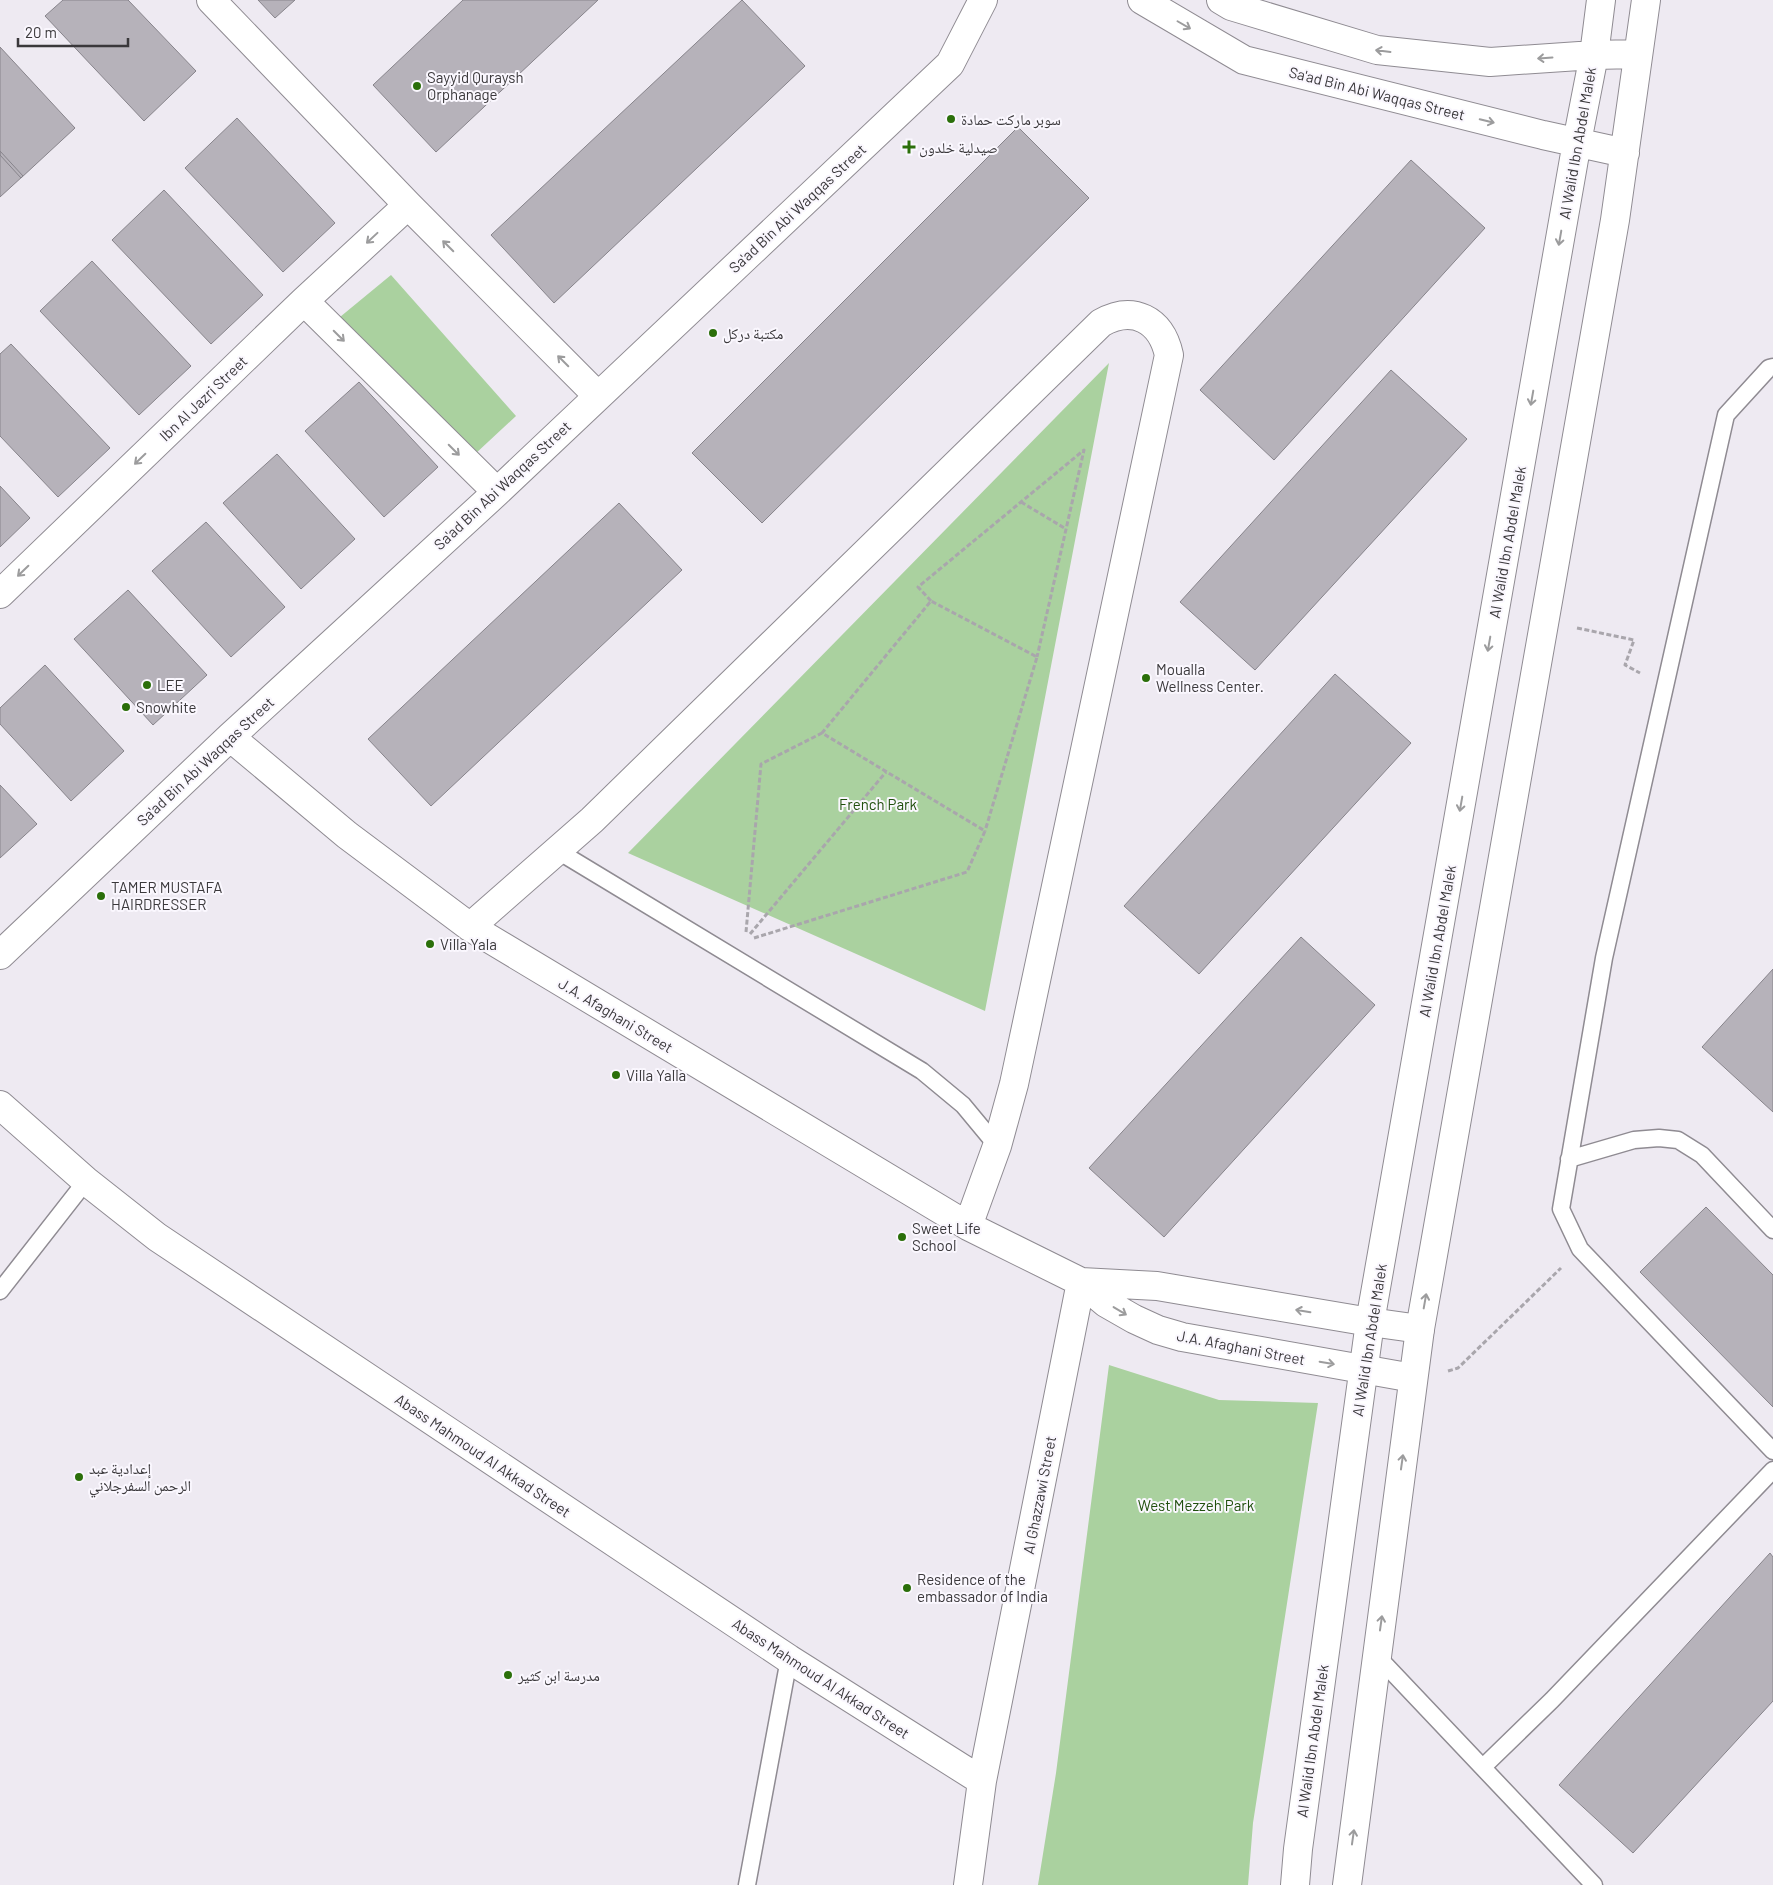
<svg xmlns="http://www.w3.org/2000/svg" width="1773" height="1885" viewBox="0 0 1773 1885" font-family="Barlow,'Noto Naskh Arabic',sans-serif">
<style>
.green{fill:#aad19f}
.building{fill:#b6b2ba;stroke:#87848b}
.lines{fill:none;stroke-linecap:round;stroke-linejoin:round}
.lane-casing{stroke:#8f8b92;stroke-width:19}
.street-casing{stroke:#8f8b92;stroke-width:30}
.secondary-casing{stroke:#8f8b92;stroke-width:30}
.path{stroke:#a9a6ac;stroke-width:3;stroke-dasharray:5 2.5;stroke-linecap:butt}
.lane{stroke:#fff;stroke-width:16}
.street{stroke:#fff;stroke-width:28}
.secondary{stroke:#fff;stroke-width:28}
.oneway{stroke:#9c9c9d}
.poi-dot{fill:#2b6f0a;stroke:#faf7fe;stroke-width:2}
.labels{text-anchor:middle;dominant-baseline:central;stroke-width:4;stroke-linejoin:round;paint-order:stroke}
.poi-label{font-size:15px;fill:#3a383b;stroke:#faf7fe;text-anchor:start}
.street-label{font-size:15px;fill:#3a383b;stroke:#faf7fe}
.park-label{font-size:15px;fill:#204f0d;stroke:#faf7fe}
</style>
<rect width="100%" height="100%" fill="#eeeaf2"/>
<path class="green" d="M 391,275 L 516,416 L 474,455 L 340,317 Z
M 1109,363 L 985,1011 L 628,853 Z
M 1109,1365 L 1219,1400 L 1318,1403 L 1253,1823 L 1248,1885 L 1038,1885 L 1056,1773 Z"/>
<path class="building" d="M 63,0 L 128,0 L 196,71 L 144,121 L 45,16 Z
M 258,0 L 295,0 L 275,18 Z
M 463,0 L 598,0 L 436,152 L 373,85 Z
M 742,0 L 805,66 L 554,303 L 491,235 Z
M 0,47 L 75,128 L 21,178 L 0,155 Z
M 237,118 L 335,223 L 283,272 L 185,168 Z
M 1018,127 L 1089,198 L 762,523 L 692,453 Z
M 0,151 L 23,176 L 0,197 Z
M 1411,160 L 1485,228 L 1274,460 L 1200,390 Z
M 164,190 L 263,295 L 211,344 L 112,240 Z
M 92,261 L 191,366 L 139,415 L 40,311 Z
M 11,344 L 110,448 L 58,497 L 0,436 L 0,354 Z
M 1391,370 L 1467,439 L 1255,670 L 1180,602 Z
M 359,382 L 438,467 L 384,517 L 305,431 Z
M 277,454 L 355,539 L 301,589 L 223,503 Z
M 0,486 L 30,518 L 0,547 Z
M 619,503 L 682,570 L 431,806 L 368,739 Z
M 206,522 L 285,607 L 231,657 L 152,571 Z
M 128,590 L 207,675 L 153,725 L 74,639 Z
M 45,665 L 124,751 L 71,801 L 0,724 L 0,708 Z
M 1335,674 L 1411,743 L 1199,974 L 1124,906 Z
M 0,785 L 37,824 L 0,858 Z
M 1301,937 L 1375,1005 L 1164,1237 L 1089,1168 Z
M 1773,969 L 1773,1112 L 1702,1047 Z
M 1706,1207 L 1773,1275 L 1773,1407 L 1640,1272 Z
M 1770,1553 L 1773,1557 L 1773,1701 L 1633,1853 L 1559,1785 Z"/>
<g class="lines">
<defs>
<path id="lane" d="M 1773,367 L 1769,368 L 1726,415 L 1604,958 L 1561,1209 L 1580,1249 L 1773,1451
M 558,851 L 922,1071 L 963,1105 L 997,1146
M 1569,1159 L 1634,1140 L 1659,1138 L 1678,1140 L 1702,1155 L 1773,1230
M 0,1291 L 86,1181
M 1377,1656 L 1594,1885
M 1483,1767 L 1552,1700 L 1773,1470
M 747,1885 L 789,1659"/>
<path id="street" d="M 211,0 L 408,205 L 597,395
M 304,301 L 497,492
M 0,594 L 304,301 L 408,205
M 230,737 L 347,835 L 470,927 L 968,1226 L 1081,1282 L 1106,1303 L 1134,1319 L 1158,1330 L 1182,1337 L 1413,1378
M 470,927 L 592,820 L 1101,323 C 1133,305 1161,319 1169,355 L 1014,1084 L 997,1146 L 968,1226
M 0,955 L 230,737 L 497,492 L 950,64 L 983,0
M 0,1105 L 86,1181 L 157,1237 L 789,1659 L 982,1781
M 1081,1282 L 1157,1286 L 1370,1322 L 1420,1329
M 968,1885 L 982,1781 L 1081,1282"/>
<path id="secondary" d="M 1142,0 L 1244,60 L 1543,135 L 1625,153
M 1221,0 L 1231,6 L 1377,50 L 1490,62 L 1594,55 L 1638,54
M 1295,1885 L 1298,1849 L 1370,1322 L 1577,142 L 1594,55 L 1601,0
M 1347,1885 L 1420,1329 L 1615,220 L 1646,0"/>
</defs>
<use href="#lane" class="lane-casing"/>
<use href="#street" class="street-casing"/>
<use href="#secondary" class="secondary-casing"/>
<path class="path" d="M 1021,502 L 1066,529
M 931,601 L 918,587 L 1084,450 L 1037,657
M 1577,628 L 1634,640 L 1625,665 L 1640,673
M 746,932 L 761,764 L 822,733
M 750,934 L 886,772
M 754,938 L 967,872 L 985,831 L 822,733 L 931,601 L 1037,657 L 985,831
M 1448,1371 L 1458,1368 L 1561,1268"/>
<use href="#lane" class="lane"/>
<use href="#street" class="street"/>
<use href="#secondary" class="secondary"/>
</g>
<defs><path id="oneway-shaft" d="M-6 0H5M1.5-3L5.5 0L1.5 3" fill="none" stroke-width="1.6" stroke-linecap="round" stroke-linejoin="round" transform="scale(1.25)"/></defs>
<g class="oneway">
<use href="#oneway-shaft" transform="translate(1184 25) rotate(30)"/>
<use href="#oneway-shaft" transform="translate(1383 51) rotate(-173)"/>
<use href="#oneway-shaft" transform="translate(1545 58) rotate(176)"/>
<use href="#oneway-shaft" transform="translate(1487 121) rotate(14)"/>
<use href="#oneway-shaft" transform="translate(372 238) rotate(137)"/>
<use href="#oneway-shaft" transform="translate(1560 238) rotate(100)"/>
<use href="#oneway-shaft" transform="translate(448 246) rotate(-135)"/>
<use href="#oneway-shaft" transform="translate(339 336) rotate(45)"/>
<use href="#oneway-shaft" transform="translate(563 361) rotate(-135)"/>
<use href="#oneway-shaft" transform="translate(1532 398) rotate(100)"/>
<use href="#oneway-shaft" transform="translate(454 450) rotate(45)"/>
<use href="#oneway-shaft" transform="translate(140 459) rotate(136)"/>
<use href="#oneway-shaft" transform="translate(23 571) rotate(136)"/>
<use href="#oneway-shaft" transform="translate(1489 644) rotate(100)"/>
<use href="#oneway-shaft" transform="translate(1461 804) rotate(100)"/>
<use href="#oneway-shaft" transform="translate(1425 1301) rotate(-80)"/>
<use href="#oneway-shaft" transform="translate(1120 1311) rotate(31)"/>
<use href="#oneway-shaft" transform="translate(1303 1311) rotate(-171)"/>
<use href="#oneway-shaft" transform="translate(1327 1363) rotate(10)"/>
<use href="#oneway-shaft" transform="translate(1402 1462) rotate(-82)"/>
<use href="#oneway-shaft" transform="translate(1381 1623) rotate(-82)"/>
<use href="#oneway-shaft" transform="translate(1353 1837) rotate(-82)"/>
</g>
<g class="poi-dot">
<circle cx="417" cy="86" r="5"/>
<circle cx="951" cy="119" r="5"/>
<path d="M906.5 139.5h5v5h5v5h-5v5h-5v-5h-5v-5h5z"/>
<circle cx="713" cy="333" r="5"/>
<circle cx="1146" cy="678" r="5"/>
<circle cx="147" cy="685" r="5"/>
<circle cx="126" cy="707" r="5"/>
<circle cx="101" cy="896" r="5"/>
<circle cx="430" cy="944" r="5"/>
<circle cx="616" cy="1075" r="5"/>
<circle cx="902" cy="1237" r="5"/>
<circle cx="79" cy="1477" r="5"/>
<circle cx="907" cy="1588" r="5"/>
<circle cx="508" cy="1675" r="5"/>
</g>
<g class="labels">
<g class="poi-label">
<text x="427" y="77">Sayyid Quraysh<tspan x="427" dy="17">Orphanage</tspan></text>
<text x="961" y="119">سوبر ماركت حمادة</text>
<text x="919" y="147">صيدلية خلدون</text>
<text x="723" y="333">مكتبة دركل</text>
<text x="1156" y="669">Moualla<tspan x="1156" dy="17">Wellness Center.</tspan></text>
<text x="157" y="685">LEE</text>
<text x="136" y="707">Snowhite</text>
<text x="111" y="887">TAMER MUSTAFA<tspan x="111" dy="17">HAIRDRESSER</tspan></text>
<text x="440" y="944">Villa Yala</text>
<text x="626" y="1075">Villa Yalla</text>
<text x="912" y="1228">Sweet Life<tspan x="912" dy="17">School</tspan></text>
<text x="89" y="1468">إعدادية عبد<tspan x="89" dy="17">الرحمن السفرجلاني</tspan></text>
<text x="917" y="1579">Residence of the<tspan x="917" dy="17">embassador of India</tspan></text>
<text x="518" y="1675">مدرسة ابن كثير</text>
</g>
<g class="street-label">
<text transform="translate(1377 93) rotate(14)">Sa'ad Bin Abi Waqqas Street</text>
<text transform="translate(1577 143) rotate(-80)">Al Walid Ibn Abdel Malek</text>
<text transform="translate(797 208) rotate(-43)">Sa'ad Bin Abi Waqqas Street</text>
<text transform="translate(203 398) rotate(-44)">Ibn Al Jazri Street</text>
<text transform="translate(502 485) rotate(-43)">Sa'ad Bin Abi Waqqas Street</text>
<text transform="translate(1507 542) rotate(-80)">Al Walid Ibn Abdel Malek</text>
<text transform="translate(205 761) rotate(-43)">Sa'ad Bin Abi Waqqas Street</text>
<text transform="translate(1437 941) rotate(-80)">Al Walid Ibn Abdel Malek</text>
<text transform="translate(616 1015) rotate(31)">J.A. Afaghani Street</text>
<text transform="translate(1369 1340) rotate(-81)">Al Walid Ibn Abdel Malek</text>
<text transform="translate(1241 1347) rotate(11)">J.A. Afaghani Street</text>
<text transform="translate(483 1455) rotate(34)">Abass Mahmoud Al Akkad Street</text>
<text transform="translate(1039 1495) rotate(-79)">Al Ghazzawi Street</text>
<text transform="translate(821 1678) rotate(33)">Abass Mahmoud Al Akkad Street</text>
<text transform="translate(1312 1741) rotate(-82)">Al Walid Ibn Abdel Malek</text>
</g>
<g class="park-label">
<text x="878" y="804">French Park</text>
<text x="1196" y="1505">West Mezzeh Park</text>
</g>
</g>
<path d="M18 38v8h110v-8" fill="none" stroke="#3a383b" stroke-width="2.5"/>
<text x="25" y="38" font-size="15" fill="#3a383b" stroke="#faf7fe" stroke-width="4" paint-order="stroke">20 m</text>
</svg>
